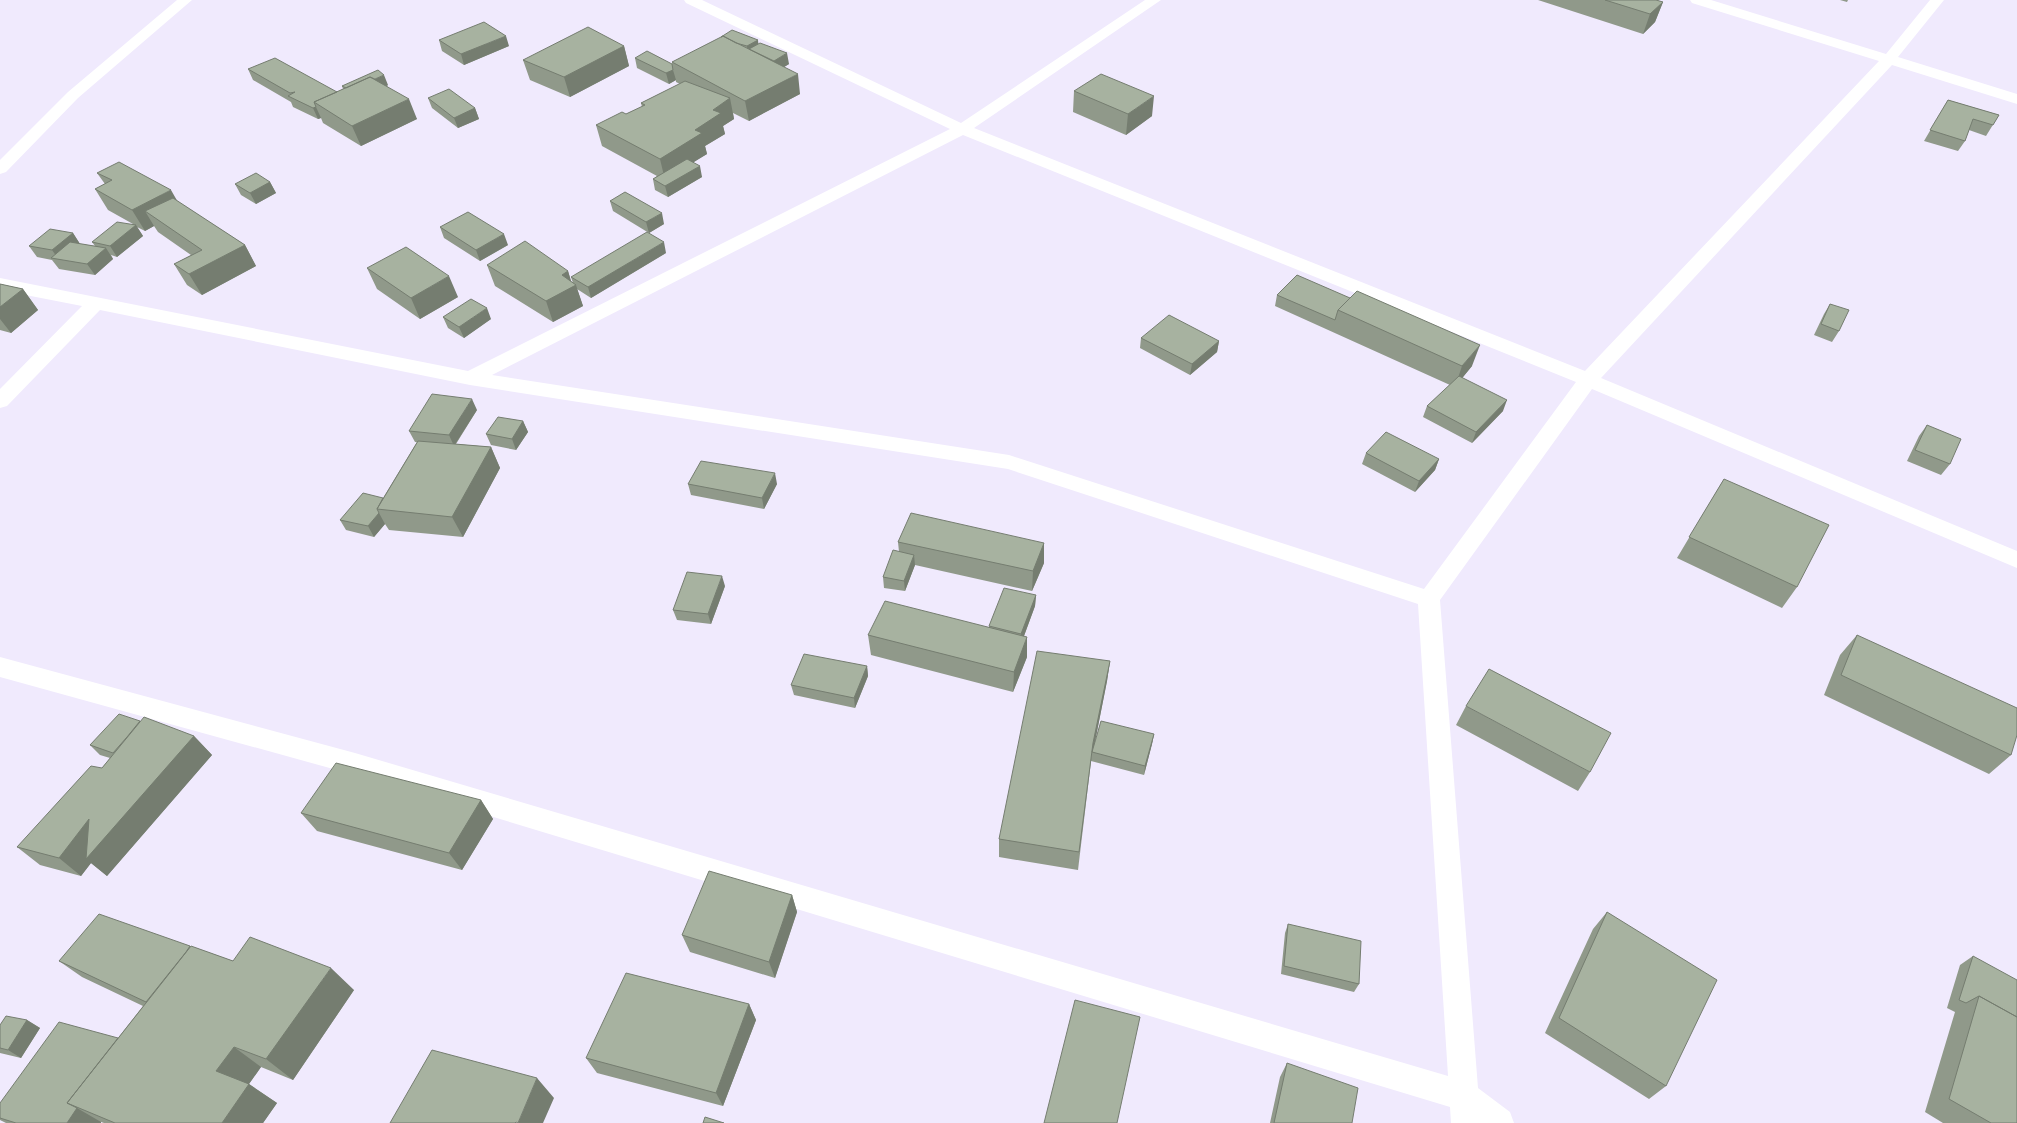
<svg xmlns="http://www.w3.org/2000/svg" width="2017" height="1123" viewBox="0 0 2017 1123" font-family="'Asap Condensed',sans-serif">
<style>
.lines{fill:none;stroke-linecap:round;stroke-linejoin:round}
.minor{fill:#fff;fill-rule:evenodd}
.wall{fill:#90998a}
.shaded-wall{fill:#757d70}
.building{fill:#a7b2a0;stroke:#757d70}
</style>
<rect width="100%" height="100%" fill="#f0eafd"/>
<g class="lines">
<path class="minor" d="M 177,0 L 192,0 L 78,98 L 6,172 L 0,174 L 0,160 L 68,92 Z
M 684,0 L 702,0 L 961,123 L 1145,0 L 1161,0 L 974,128 L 1585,371 L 1879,61 L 1692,3 L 1690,0 L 1711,0 L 1886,54 L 1930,0 L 1944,0 L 1898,57 L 2017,94 L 2017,104 L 1892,65 L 1601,378 L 2017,551 L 2017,568 L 1592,389 L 1440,600 L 1478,1088 L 1510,1112 L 1514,1123 L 1451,1123 L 1450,1107 L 355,775 L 0,677 L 0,657 L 355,753 L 1448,1076 L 1418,604 L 1008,469 L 470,385 L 100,310 L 7,406 L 0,408 L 0,389 L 82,306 L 0,290 L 0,278 L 468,371 L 950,129 L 686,3 ZM 963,135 L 1576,382 L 1424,589 L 1009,455 L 492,375 Z"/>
</g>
<path class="wall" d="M 1538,0 L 1656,0 L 1663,2 L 1655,22 L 1643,34 Z
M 1840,0 L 1848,0 L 1847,2 Z
M 439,40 L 509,46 L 464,65 L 442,51 Z
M 758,40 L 758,44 L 789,64 L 784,67 L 800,94 L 749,121 L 733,113 L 734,119 L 723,126 L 725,134 L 705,146 L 707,154 L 693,162 L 702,177 L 668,197 L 655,190 L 653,179 L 657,176 L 602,146 L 596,125 L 626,114 L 642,107 L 641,103 L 680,84 L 676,82 L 676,80 L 669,84 L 637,68 L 635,58 L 672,64 L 672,62 Z
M 624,46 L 629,66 L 570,97 L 530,80 L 523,60 Z
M 248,69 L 337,92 L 343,89 L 342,86 L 388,85 L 387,86 L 417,119 L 361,146 L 323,123 L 321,118 L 318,119 L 293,107 L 291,102 L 253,80 Z
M 1074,91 L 1152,116 L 1126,135 L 1073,112 Z
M 428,98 L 475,108 L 479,119 L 458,128 L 432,108 Z
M 1948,100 L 1999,115 L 1986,136 L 1969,130 L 1965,141 L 1958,151 L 1924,141 Z
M 97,173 L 177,201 L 245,245 L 256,266 L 202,295 L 187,285 L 174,264 L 191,255 L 158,232 L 154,226 L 145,231 L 137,227 L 143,236 L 117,257 L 111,255 L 113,259 L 95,275 L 59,269 L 52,260 L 37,257 L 29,246 L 73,233 L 80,244 L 95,246 L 92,242 L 133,224 L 108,210 L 95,189 L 105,184 Z
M 270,182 L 276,193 L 256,204 L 241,195 L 235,184 Z
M 610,201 L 664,224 L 649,233 L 613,211 Z
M 440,227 L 508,245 L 480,261 L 444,238 Z
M 666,253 L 591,298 L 577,289 L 583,306 L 553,322 L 495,286 L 487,265 L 568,271 L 571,282 L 573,283 L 571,277 Z
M 367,268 L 458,297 L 420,319 L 377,289 Z
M 1297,275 L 1472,366 L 1462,378 L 1503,411 L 1472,443 L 1423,417 L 1427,406 L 1450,385 L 1275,306 L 1277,295 Z
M 0,284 L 23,289 L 38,310 L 11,333 L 0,330 Z
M 1830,304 L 1839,331 L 1832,342 L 1814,335 L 1824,314 Z
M 443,317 L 491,319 L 464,338 L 448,328 Z
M 1141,338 L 1219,341 L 1217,352 L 1190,375 L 1140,348 Z
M 477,410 L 456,444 L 491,447 L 500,468 L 463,537 L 389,530 L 385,524 L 374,537 L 346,530 L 340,520 L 383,498 L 417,442 L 415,442 L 409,431 Z
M 523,421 L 528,432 L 516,450 L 491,445 L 486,434 Z
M 1927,425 L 1950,464 L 1941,475 L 1907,461 L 1919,436 Z
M 1366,453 L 1439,459 L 1435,470 L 1415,492 L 1362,464 Z
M 1724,479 L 1797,587 L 1782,608 L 1677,558 Z
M 688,484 L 777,484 L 764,509 L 691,495 Z
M 898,542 L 1044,543 L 1044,563 L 1032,591 L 915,565 L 905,591 L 884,588 L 883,577 L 899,552 Z
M 725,586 L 711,624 L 677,620 L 673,610 Z
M 1036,595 L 1035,606 L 1024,636 L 1027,657 L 1013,692 L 871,655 L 868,635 L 989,627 L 989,626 Z
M 1857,635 L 2011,755 L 1989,774 L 1824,695 L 1840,655 Z
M 1110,661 L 1107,681 L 1095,741 L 1154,734 L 1152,744 L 1144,775 L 1091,761 L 1078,870 L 999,857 L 999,839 Z
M 867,666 L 868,676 L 855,708 L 794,695 L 791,685 Z
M 1466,706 L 1590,772 L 1578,791 L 1456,725 Z
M 140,721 L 194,736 L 212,755 L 107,876 L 91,863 L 81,876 L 40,865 L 17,847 L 102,768 L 110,758 L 100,755 L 90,745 Z
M 481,800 L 493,819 L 462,870 L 317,831 L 301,813 Z
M 792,895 L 797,912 L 775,978 L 690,952 L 682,935 Z
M 1607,912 L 1666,1086 L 1649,1099 L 1545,1033 L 1593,929 Z
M 1288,924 L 1359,984 L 1354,992 L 1281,974 L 1285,933 Z
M 190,946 L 233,961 L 354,990 L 293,1080 L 261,1067 L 249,1084 L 277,1103 L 263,1123 L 104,1123 L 101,1122 L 101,1123 L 6,1123 L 0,1120 L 0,1103 L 118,1038 L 143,1006 L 82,977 L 59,961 Z
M 1973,956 L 2017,1123 L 1943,1123 L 1925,1112 L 1955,1012 L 1947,1008 L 1960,965 Z
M 749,1004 L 756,1020 L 723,1106 L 597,1073 L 586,1058 Z
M 27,1020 L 40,1028 L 21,1058 L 0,1053 L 0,1025 Z
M 1287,1063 L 1352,1123 L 1270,1123 L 1280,1077 Z"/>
<path class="shaded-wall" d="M 1663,2 L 1655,22 L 1643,34 L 1650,14 Z
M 506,36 L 509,46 L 464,65 L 461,54 Z
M 758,40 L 759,50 L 748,57 L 747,46 Z
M 624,46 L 629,66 L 570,97 L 564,77 Z
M 787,53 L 789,64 L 776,72 L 774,61 Z
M 673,70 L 676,80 L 669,84 L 666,73 Z
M 798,74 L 800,94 L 749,121 L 745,101 Z
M 384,75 L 388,85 L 356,101 L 351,90 Z
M 1154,96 L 1152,116 L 1126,135 L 1128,114 Z
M 730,98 L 734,119 L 723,126 L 725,134 L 705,146 L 707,154 L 665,180 L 660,159 L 695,130 L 713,110 Z
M 409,99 L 417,119 L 361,146 L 352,126 Z
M 316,107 L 321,118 L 318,119 L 313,108 Z
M 475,108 L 479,119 L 458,128 L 454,118 Z
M 700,166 L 702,177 L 668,197 L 665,186 Z
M 270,182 L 276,193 L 256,204 L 250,193 Z
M 171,190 L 183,211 L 145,211 L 154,226 L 145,231 L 132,210 Z
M 662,213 L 664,224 L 649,233 L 646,222 Z
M 136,225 L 143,236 L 117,257 L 110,246 Z
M 73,233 L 80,244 L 59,260 L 52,250 Z
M 504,234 L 508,245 L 480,261 L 476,250 Z
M 664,242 L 666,253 L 591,298 L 588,287 Z
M 245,245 L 256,266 L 202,295 L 189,274 Z
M 106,248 L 113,259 L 95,275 L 87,264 Z
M 568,271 L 573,287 L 576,285 L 583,306 L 553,322 L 546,301 L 562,275 Z
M 449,276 L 458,297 L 420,319 L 411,298 Z
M 23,289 L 38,310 L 11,333 L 0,319 L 0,307 Z
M 487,308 L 491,319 L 464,338 L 459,327 Z
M 1219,341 L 1217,352 L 1190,375 L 1192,364 Z
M 1480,345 L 1472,366 L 1455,387 L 1462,366 Z
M 472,399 L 477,410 L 454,446 L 449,435 Z
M 1507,400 L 1503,411 L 1472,443 L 1476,432 Z
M 523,421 L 528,432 L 516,450 L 512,439 Z
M 491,447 L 500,468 L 463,537 L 452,517 Z
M 1439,459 L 1435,470 L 1415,492 L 1419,481 Z
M 775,473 L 777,484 L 764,509 L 762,498 Z
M 379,513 L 385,524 L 374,537 L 368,526 Z
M 1044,543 L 1044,563 L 1032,591 L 1033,571 Z
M 914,555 L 915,565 L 905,591 L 904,581 Z
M 722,576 L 725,586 L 711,624 L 708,614 Z
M 1036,595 L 1035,606 L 1021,644 L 1021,634 Z
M 1027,637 L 1027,657 L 1013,692 L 1014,672 Z
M 1110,661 L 1107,681 L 1093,752 L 1092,752 L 1078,870 L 1093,743 Z
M 867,666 L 868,676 L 855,708 L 854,698 Z
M 1154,734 L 1152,744 L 1144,775 L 1145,766 Z
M 194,736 L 212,755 L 107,876 L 91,863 L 81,876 L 59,858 L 89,819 Z
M 481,800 L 493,819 L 462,870 L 449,853 Z
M 792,895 L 797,912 L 775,978 L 769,962 Z
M 331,968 L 354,990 L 293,1080 L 266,1059 Z
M 749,1004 L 756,1020 L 723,1106 L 716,1093 Z
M 27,1020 L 40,1028 L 21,1058 L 8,1050 Z
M 234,1047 L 261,1067 L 244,1091 L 216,1071 Z
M 537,1078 L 554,1098 L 543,1123 L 518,1123 Z
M 249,1084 L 277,1103 L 263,1123 L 222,1123 Z
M 77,1108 L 101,1122 L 101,1123 L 67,1123 Z"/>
<path class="building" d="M 1605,0 L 1656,0 L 1663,2 L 1650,14 Z
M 484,22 L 506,36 L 461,54 L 439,40 Z
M 588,27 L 624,46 L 564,77 L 523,60 Z
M 732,30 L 758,40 L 747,46 L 736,43 L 723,36 L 721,37 Z
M 723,36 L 798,74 L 745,101 L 672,62 Z
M 760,43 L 787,53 L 774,61 L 749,49 Z
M 647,51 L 672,64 L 673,70 L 666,73 L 635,58 Z
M 275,58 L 337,92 L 314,102 L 316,107 L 313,108 L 288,96 L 295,92 L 290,93 L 248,69 Z
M 378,70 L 384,75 L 375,79 L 370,77 L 346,88 L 342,86 Z
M 1101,74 L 1154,96 L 1128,114 L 1074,91 Z
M 370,77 L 409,99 L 352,126 L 314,102 Z
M 685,81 L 730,98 L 713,110 L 721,113 L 695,130 L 702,133 L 660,159 L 596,125 L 622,112 L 626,114 L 645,105 L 641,103 Z
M 449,89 L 475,108 L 454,118 L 428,98 Z
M 1948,100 L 1999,115 L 1993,125 L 1973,119 L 1965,141 L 1930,130 Z
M 687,159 L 700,166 L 665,186 L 653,179 Z
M 119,162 L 171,190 L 132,210 L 95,189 L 112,180 L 97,173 Z
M 256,173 L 270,182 L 250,193 L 235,184 Z
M 625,192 L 662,213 L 646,222 L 610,201 Z
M 173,198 L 245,245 L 189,274 L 174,264 L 202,250 L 145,211 Z
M 468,212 L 504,234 L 476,250 L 440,227 Z
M 117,222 L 136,225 L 110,246 L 92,242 Z
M 50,229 L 73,233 L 52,250 L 29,246 Z
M 647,232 L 664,242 L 588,287 L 571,277 Z
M 525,241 L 568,271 L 562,275 L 576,285 L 546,301 L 487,265 Z
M 70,242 L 106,248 L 87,264 L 51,258 Z
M 406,247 L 449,276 L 411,298 L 367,268 Z
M 1297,275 L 1350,298 L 1338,310 L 1335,320 L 1277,295 Z
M 0,284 L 23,289 L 0,307 Z
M 1357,291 L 1480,345 L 1462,366 L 1338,310 Z
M 471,299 L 487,308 L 459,327 L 443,317 Z
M 1830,304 L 1849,310 L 1839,331 L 1821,324 Z
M 1169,315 L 1219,341 L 1192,364 L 1141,338 Z
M 1459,376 L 1507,400 L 1476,432 L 1427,406 Z
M 432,394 L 472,399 L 449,435 L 409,431 Z
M 498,417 L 523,421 L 512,439 L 486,434 Z
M 1927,425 L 1961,439 L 1950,464 L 1915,450 Z
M 1386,432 L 1439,459 L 1419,481 L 1366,453 Z
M 418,441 L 491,447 L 452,517 L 377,509 Z
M 701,461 L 775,473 L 762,498 L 688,484 Z
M 1724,479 L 1829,525 L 1797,587 L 1689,537 Z
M 363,493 L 383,498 L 377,509 L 379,513 L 368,526 L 340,520 Z
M 911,513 L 1044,543 L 1033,571 L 898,542 Z
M 893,550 L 914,555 L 904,581 L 883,577 Z
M 687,572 L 722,576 L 708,614 L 673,610 Z
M 1004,588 L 1036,595 L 1021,634 L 989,626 Z
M 885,601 L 1027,637 L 1014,672 L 868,635 Z
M 1857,635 L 2017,708 L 2017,735 L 2011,755 L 1841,675 Z
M 1037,651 L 1110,661 L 1093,743 L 1079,852 L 999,839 Z
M 804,654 L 867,666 L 854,698 L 791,685 Z
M 1489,669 L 1611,733 L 1590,772 L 1466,706 Z
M 119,714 L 140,721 L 127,737 L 113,753 L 90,745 Z
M 144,717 L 194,736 L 86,859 L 89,819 L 59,858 L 17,847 L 91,766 L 102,768 Z
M 1101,721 L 1154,734 L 1145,766 L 1092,752 Z
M 336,763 L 481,800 L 449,853 L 301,813 Z
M 709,871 L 792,895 L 769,962 L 682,935 Z
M 1607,912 L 1717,980 L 1666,1086 L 1559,1018 Z
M 99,914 L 190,946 L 186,952 L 146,1002 L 59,961 Z
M 1288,924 L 1361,941 L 1359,984 L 1284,966 Z
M 250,937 L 331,968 L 266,1059 L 234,1047 L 216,1071 L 249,1084 L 222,1123 L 115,1123 L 67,1103 L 191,946 L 233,961 Z
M 1973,956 L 2017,980 L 2017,1017 L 1979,996 L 1966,1003 L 1959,1000 Z
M 626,973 L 749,1004 L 716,1093 L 586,1058 Z
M 1979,996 L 2017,1017 L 2017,1123 L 1991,1123 L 1949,1099 Z
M 1075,1000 L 1140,1017 L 1117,1123 L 1044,1123 Z
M 6,1016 L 27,1020 L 8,1050 L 0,1048 L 0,1025 Z
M 59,1022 L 118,1038 L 67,1103 L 77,1108 L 67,1123 L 16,1123 L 0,1118 L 0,1103 Z
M 432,1050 L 537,1078 L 518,1123 L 516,1122 L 515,1123 L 390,1123 Z
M 1287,1063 L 1358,1088 L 1352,1123 L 1274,1123 Z
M 705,1117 L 724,1123 L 703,1123 Z"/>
</svg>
